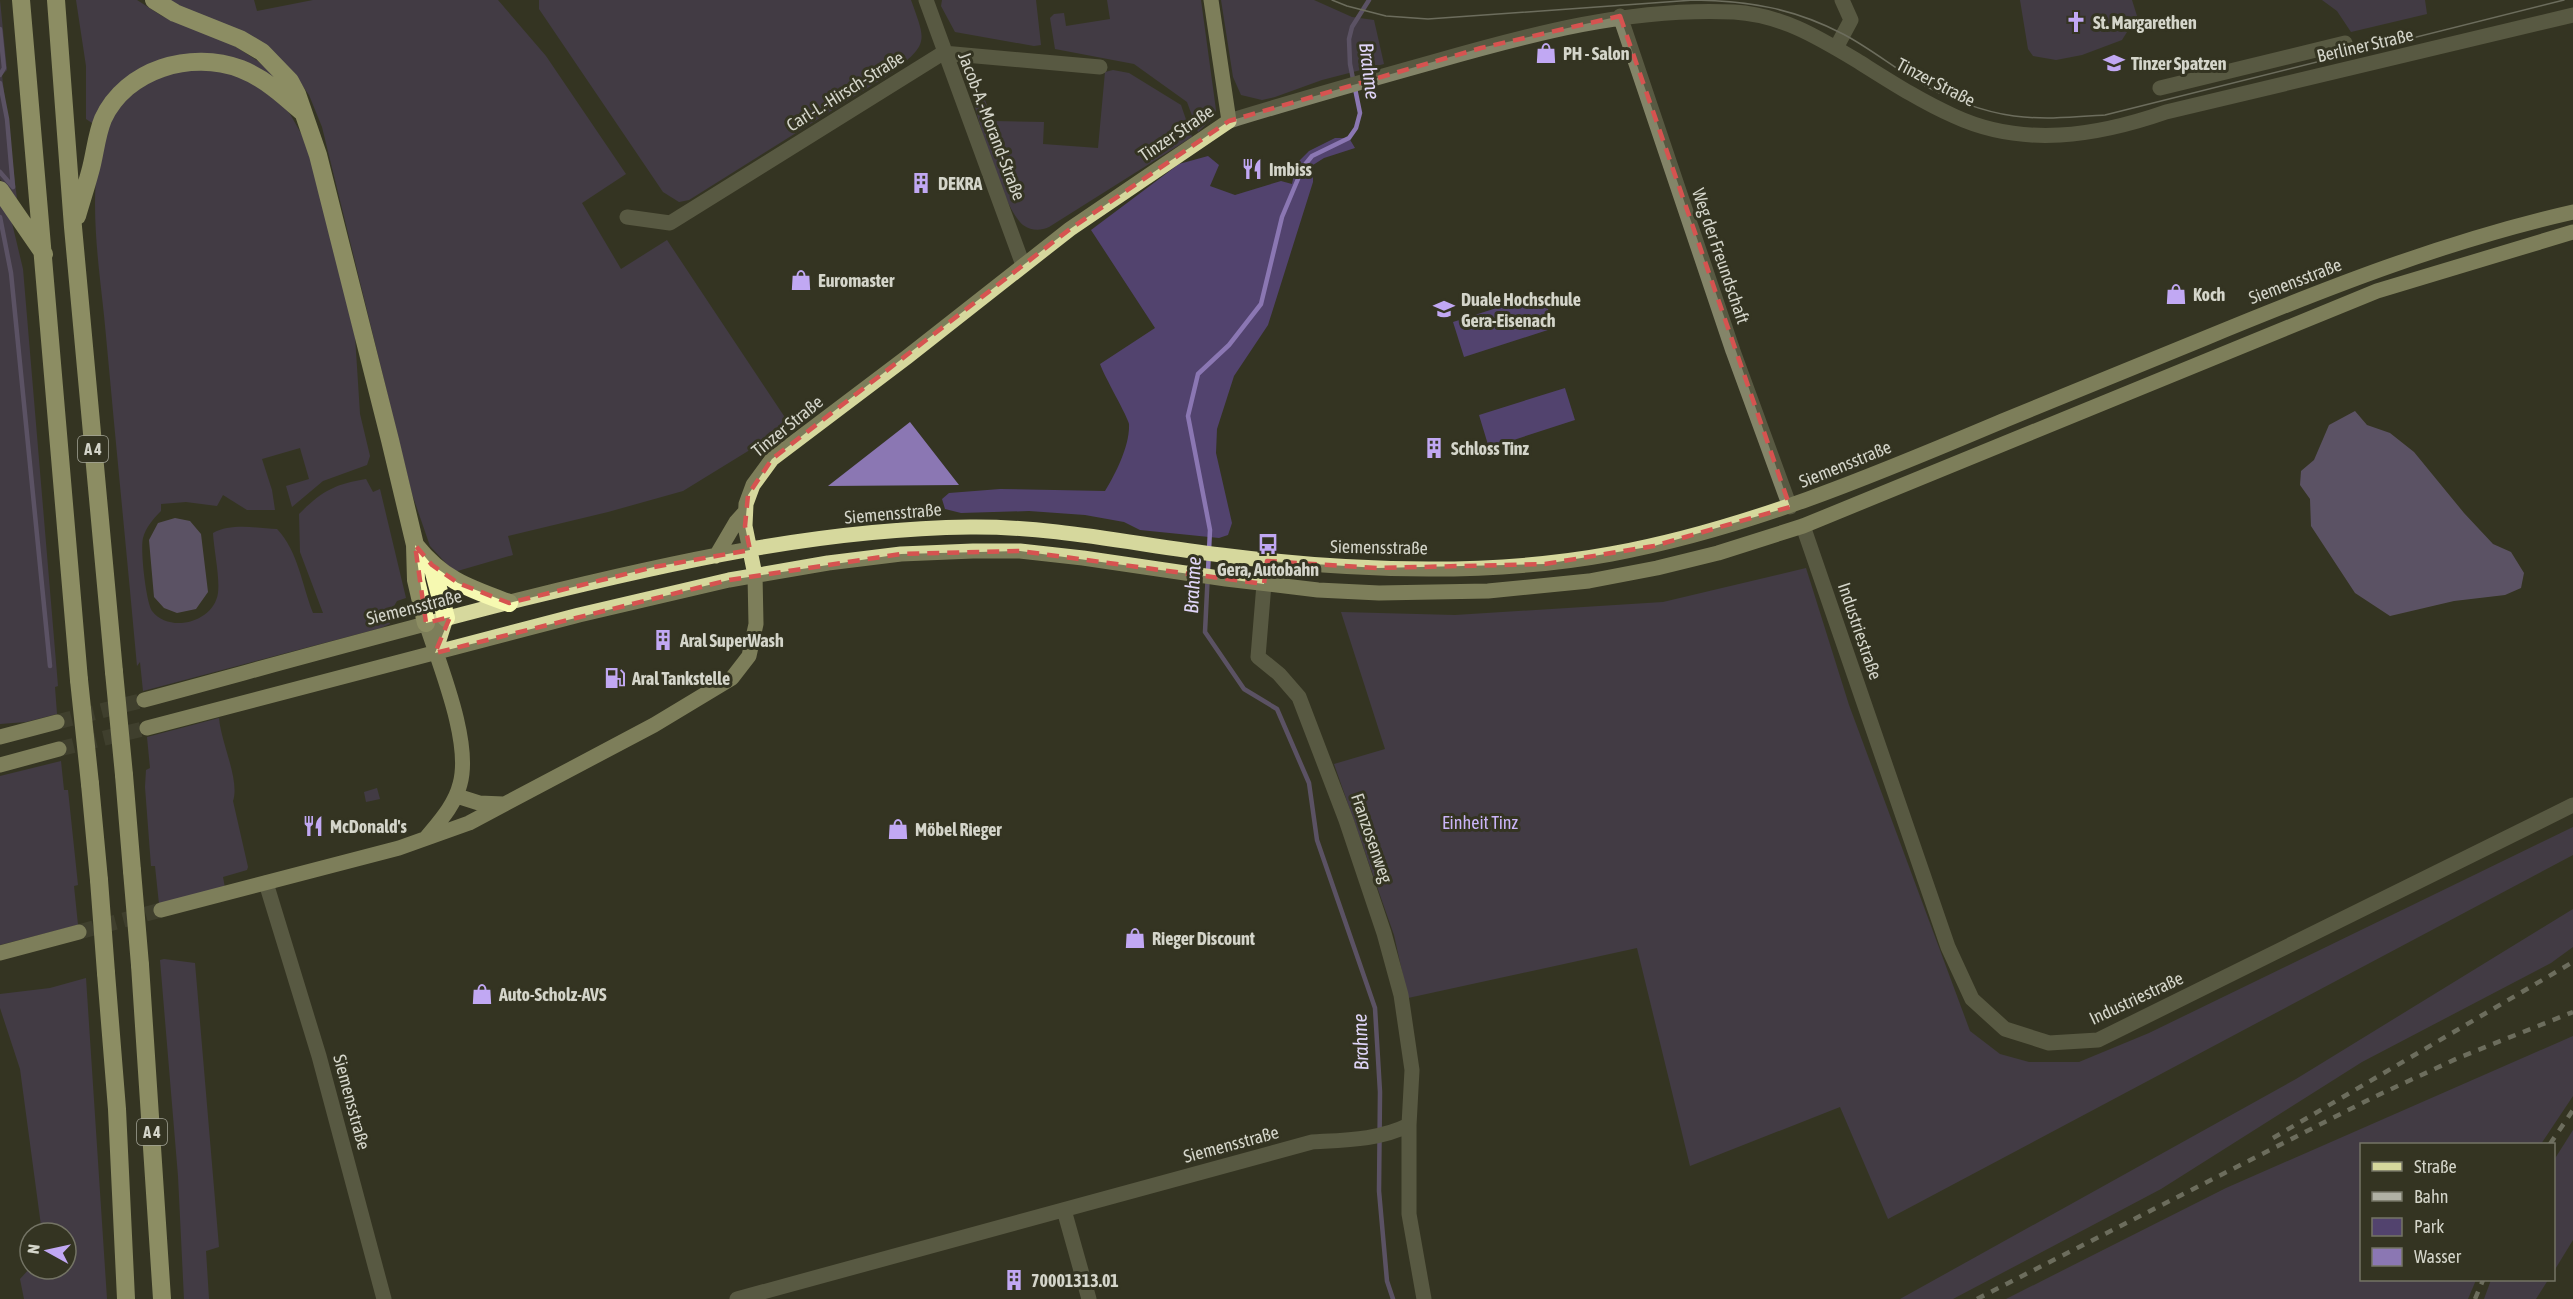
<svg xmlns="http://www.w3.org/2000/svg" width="2573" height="1299" viewBox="0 0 2573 1299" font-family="'Asap Condensed',sans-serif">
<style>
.green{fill:#52436e}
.water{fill:#8b77b3}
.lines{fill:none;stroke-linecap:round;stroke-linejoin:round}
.stream{stroke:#8b77b3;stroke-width:4.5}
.major-tunnel{stroke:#4c4c3b;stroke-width:15;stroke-dasharray:15 8;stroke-linecap:butt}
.minor{stroke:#848569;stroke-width:15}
.major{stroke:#d6d89d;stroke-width:15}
.highway{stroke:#f6f9b1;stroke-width:18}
.tram{stroke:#b0b1a4;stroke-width:1.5}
.rail{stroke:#b0b1a4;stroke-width:4.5;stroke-dasharray:8 8;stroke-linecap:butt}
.highway-bridge{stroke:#f6f9b1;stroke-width:18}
.marked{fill:none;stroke:#d65350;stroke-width:4.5;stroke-dasharray:12 8;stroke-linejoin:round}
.labels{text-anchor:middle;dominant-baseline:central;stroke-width:6;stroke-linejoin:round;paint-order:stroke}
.shield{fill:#343422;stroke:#a4a598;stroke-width:1.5}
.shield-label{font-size:16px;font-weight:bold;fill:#d4d5ca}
.poi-label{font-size:18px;font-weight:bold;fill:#d4d5ca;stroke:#343422;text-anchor:start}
.street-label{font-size:18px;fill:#d4d5ca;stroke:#343422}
.park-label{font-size:18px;fill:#cab4f8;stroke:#343422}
.water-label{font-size:20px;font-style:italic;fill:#e0d5f8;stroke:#343422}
</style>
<rect width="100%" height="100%" fill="#343422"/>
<path class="green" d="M 0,0 L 7,70 L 2,75 L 17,199 L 0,179 Z
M 76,0 L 137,0 L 162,16 L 233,45 L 258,61 L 282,84 L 172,58 L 92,123 L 86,119 L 86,66 Z
M 166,0 L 254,0 L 257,11 L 313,0 L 498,0 L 546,56 L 626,174 L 582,203 L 621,269 L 667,240 L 786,419 L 774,435 L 683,491 L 608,512 L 508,536 L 513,555 L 454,572 L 430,546 L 412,494 L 322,127 L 309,95 L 293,72 Z
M 539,0 L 911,0 C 926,42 929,43 893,72 L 689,200 L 679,202 L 663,192 L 539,9 Z
M 942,0 L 1036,0 L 1041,45 L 1034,46 L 955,32 L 941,6 Z
M 1107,0 L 1201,0 L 1216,110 L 1212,119 L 1198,132 L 1187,102 L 1134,64 L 1055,49 L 1050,18 L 1054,14 L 1064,13 L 1066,26 L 1110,19 Z
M 1221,0 L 1314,0 L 1352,17 L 1374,20 L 1384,64 L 1322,80 L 1275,97 L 1262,100 L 1241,95 L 1233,77 Z
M 2020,0 L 2132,0 L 2137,16 L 2122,40 L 2082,55 L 2056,60 L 2033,56 L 2028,49 Z
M 2322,0 L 2425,0 L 2427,14 L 2351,32 L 2337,11 Z
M 213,68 L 249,78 L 279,101 L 290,114 L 302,135 L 313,166 L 355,336 L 360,414 L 370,456 L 367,465 L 323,481 L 292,507 L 286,486 L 309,479 L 300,448 L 262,459 L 272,490 L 275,510 L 247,510 L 223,495 L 217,506 L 186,502 L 161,504 L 161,511 C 153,519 146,527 143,538 C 140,549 146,602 152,611 C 170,634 214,622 218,593 C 220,577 214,551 213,533 C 231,523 257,528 277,529 C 298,551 302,585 313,613 L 323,613 L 300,552 L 299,514 C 321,492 334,484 366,479 L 373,492 L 380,489 L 406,598 L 397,601 L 388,616 L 390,624 L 381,628 L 143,691 L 140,662 L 137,666 C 127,556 116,446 106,336 C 101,274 83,184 108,126 C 119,100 147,80 173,72 C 185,68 201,69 213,68 Z
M 1113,70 L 1129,73 L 1181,105 L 1192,137 L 1049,227 C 1040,231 1032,231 1023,225 C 1005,211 980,128 974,103 L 985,100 L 993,121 L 1044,122 L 1043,144 L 1098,148 L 1105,72 Z
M 1335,138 L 1349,138 L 1355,148 L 1324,158 L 1313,165 L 1313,182 L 1268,325 L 1234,376 L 1217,429 L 1216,453 L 1232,523 L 1228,535 L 1219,538 L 1140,530 L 1124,522 L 1085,515 L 1029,511 L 961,513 L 945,509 L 942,499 L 949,493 L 1000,489 L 1105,491 C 1116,473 1130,445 1129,424 C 1128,417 1104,376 1100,364 L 1155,328 L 1091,230 L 1179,164 L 1208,156 L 1219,165 L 1210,186 L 1235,195 L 1281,181 L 1292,184 L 1296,164 L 1309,151 Z
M 0,200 L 12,223 L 23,269 L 58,686 L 55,687 L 57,714 L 26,722 L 0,724 Z
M 1543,293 L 1554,328 L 1464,357 L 1453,322 Z
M 1565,388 L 1575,420 L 1489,448 L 1479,415 Z
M 1806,568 L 1849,705 L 1970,1031 L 2000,1054 L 2029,1062 L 2079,1062 L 2149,1033 L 2573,827 L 2573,855 L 1888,1219 L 1840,1107 L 1690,1166 L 1637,948 L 1408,998 L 1394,935 L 1334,764 L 1385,749 L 1341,612 L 1455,615 L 1663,602 Z
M 219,718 C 221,743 240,780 233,801 L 248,867 L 247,870 L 223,877 L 225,888 L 159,904 L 155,866 L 151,866 L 145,787 L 146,770 L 150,768 L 147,737 Z
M 61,761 L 64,790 L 68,790 L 78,885 L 74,886 L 78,925 L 0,945 L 0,776 Z
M 377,788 L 380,799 L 366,802 L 364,792 Z
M 2573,909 L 2573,947 L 2551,963 L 2362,1062 L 2161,1189 L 1953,1299 L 1900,1299 L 2296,1079 Z
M 164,959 L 195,963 L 219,1247 L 206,1251 L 209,1299 L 184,1299 L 178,1176 L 160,960 Z
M 86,978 L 107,1299 L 24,1299 L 20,1279 L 30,1268 L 66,1269 L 66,1233 L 42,1233 L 20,1069 L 0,1008 L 0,994 L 50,988 Z
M 2573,1036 L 2573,1096 L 2541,1144 L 2362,1144 L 2362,1280 L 2476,1280 L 2468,1299 L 2006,1299 L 2226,1188 Z
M 2573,1130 L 2573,1240 L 2554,1271 L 2554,1160 Z
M 2491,1280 L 2548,1280 L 2536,1299 L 2484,1299 Z"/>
<path class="water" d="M 2355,411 L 2367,425 L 2390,433 L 2414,452 L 2464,513 L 2493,544 L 2511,552 L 2524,573 L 2521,588 L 2505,595 L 2454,601 L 2390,616 L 2355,593 L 2311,526 L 2310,499 L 2300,485 L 2301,471 L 2314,460 L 2329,425 Z
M 910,422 L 959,485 L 828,486 Z
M 175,518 L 190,521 L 201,534 L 208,592 L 196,609 L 177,613 L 164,608 L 154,597 L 149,540 L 158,523 Z"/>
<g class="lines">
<path class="stream" d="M 1369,0 L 1352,27 L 1349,39 L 1350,64 L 1360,113 L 1356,128 L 1349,138 L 1312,156 L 1303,167 L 1282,217 L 1261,304 L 1229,345 L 1198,374 L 1188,416 L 1210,530 L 1205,632 L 1244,689 L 1277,709 L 1309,783 L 1317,840 L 1375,1008 L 1380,1092 L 1379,1191 L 1387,1281 L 1393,1299
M 0,29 L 4,68 L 0,75
M 0,83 L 7,119 L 13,187
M 0,172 L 13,187
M 0,217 L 11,273 L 50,666"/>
<path class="major-tunnel" d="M 57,722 L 144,700
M 59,749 L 147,728
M 79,932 L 161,910"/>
<path class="minor" d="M 926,0 L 1023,265
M 1620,16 L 1733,351 L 1790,507
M 1836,48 L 1851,20 L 1842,0
M 2160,88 L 2345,43
M 1229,121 C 1297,100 1365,81 1433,62 C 1531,34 1631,7 1734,12 C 1781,15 1816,36 1856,60 C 1888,80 1920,101 1954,116 C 2023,148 2097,136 2166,112 L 2573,15
M 627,217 L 670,223 L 943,53 L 1100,67
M 1803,526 L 1948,947 L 1972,999 L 2005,1029 L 2049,1043 L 2098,1040 L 2573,805
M 1264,584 L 1258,657 L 1279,674 L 1299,697 L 1346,820 L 1384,933 L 1401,995 L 1412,1070 L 1409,1125 L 1409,1214 L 1424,1299
M 266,883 L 319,1056 L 384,1299
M 1064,1210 L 1089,1299
M 737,1299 L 1312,1142 C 1345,1140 1379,1140 1409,1125"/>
<path class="major" d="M 716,556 L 736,522 L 745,512
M 435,653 L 446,618
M 144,700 C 270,666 395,631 522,599 C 668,563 818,529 970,527 C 1055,526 1137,545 1221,555 C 1348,571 1485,577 1611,554 C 1748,529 1877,474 2005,420 C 2071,393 2137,366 2203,339 C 2324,289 2445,241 2573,212
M 147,728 L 579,615 L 729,580 L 828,563 L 901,554 L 973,551 L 1020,551 L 1083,558 L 1226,579 L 1318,590 L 1379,593 L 1488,591 L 1589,581 L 1657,568 L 1718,553 L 1803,526 L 2377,291 L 2573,232
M 0,737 L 57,722
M 0,765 L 59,749
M 457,796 L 479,803 L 503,804
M 426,838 C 439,822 455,805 460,784 C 472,742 439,664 426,623
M 161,910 L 399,848 L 469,823 L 654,725 L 732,678 L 749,656 L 756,624 L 755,575 L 745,526 L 746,504 L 753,485 L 772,459 L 907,357 L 1070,229 L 1229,121 L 1211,0
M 0,953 L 79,932"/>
<path class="highway" d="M 21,0 L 79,680
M 56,0 L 73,227 L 114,672
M 154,0 L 175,13 L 240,39 L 262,52 L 290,81 L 297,94 L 318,155 L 390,440 L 415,545 L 416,580 L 426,623
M 0,190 L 44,254
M 77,216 C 81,202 86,187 90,172 C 95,155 96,136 103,119 C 126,69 191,50 241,69 C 264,78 283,95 301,111
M 415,545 C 443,580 468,588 509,603
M 432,565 L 446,618
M 124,775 L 132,871
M 90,784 L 99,880
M 140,965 L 162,1299
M 106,973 L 117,1109 L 126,1299"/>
<path class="tram" d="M 1332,0 L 1347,6 L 1386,16 L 1428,19 L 1694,0 C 1749,1 1793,8 1843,34 C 1870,48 1894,68 1920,83 C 1947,98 1983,112 2014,116 C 2045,120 2074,117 2105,115 L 2564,0"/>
<path class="rail" d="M 2273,1138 L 2573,962
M 2550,1144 L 2573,1110
M 1977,1299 L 2374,1097 L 2458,1058 L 2573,1012
M 2475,1299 L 2483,1280"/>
<path class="highway-bridge" d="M 114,672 L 124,775
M 79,680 L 90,784
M 132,871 L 140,965
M 99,880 L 106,973"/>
</g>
<path d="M0 0H2573V1299H0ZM 1620,16 L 1790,507 L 1654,546 L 1545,564 L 1378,568 L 1267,561 L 1264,584 L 1020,551 L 901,554 L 729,580 L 435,653 L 450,617 L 426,623 L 415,545 L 432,565 L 458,583 L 509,603 L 654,567 L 750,550 L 745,526 L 748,495 L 772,459 L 1070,229 L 1229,121 L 1481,48 Z" fill="#343422" fill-opacity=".55" fill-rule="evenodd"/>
<path class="marked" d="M 1620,16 L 1790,507 L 1654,546 L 1545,564 L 1378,568 L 1267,561 L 1264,584 L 1020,551 L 901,554 L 729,580 L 435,653 L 450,617 L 426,623 L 415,545 L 432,565 L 458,583 L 509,603 L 654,567 L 750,550 L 745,526 L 748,495 L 772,459 L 1070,229 L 1229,121 L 1481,48 Z"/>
<defs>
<symbol id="church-bare" viewBox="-9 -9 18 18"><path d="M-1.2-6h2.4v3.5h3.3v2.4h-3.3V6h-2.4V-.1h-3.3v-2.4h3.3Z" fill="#c1a8f3" stroke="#343422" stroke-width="2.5" paint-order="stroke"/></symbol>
<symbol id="shop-bare" viewBox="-9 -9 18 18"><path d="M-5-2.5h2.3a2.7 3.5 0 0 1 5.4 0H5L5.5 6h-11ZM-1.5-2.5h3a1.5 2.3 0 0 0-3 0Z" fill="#c1a8f3" stroke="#343422" stroke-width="2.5" paint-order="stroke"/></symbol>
<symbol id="school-bare" viewBox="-9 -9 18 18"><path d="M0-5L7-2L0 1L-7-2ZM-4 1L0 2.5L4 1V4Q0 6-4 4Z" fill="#c1a8f3" stroke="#343422" stroke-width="2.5" paint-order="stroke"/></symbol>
<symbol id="restaurant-bare" viewBox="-9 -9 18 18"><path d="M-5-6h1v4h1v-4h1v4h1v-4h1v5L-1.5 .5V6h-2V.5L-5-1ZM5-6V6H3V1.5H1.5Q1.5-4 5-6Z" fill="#c1a8f3" stroke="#343422" stroke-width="2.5" paint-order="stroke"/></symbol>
<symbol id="building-bare" viewBox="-9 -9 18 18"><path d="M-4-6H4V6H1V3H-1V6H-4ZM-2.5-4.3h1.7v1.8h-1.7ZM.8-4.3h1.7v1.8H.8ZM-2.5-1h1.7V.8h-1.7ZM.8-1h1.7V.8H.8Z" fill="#c1a8f3" stroke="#343422" stroke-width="2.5" paint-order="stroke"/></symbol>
<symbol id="university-bare" viewBox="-9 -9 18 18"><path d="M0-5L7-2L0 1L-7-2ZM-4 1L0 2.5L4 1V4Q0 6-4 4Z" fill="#c1a8f3" stroke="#343422" stroke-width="2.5" paint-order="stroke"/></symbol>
<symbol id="bus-bare" viewBox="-9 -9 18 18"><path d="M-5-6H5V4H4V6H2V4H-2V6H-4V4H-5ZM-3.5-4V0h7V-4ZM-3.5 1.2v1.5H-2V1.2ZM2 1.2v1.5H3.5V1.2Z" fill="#c1a8f3" stroke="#343422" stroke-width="2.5" paint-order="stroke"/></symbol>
<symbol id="fuel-bare" viewBox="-9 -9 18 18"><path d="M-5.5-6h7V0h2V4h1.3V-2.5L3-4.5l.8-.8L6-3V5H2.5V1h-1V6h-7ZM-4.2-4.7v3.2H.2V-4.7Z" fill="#c1a8f3" stroke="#343422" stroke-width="2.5" paint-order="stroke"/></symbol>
</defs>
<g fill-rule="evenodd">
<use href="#church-bare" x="2061" y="7" width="30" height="30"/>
<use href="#shop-bare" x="1531" y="38" width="30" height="30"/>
<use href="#school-bare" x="2099" y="48" width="30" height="30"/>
<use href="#restaurant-bare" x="1237" y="154" width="30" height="30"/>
<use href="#building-bare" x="906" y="168" width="30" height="30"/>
<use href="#shop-bare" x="786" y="265" width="30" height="30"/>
<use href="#shop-bare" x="2161" y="279" width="30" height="30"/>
<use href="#university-bare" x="1429" y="294" width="30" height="30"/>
<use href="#building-bare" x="1419" y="433" width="30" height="30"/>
<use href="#bus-bare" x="1253" y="529" width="30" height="30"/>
<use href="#building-bare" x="648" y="625" width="30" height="30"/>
<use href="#fuel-bare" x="600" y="663" width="30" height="30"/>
<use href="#restaurant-bare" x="298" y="811" width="30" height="30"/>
<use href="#shop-bare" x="883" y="814" width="30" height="30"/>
<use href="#shop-bare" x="1120" y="923" width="30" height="30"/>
<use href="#shop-bare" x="467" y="979" width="30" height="30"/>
<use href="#building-bare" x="999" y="1265" width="30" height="30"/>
</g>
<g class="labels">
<g class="shield">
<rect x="78" y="436" width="30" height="26" rx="4.5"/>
<rect x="137" y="1119" width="30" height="26" rx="4.5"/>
</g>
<g class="shield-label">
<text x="93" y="449">A 4</text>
<text x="152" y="1132">A 4</text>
</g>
<g class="poi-label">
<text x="2093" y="22">St. Margarethen</text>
<text x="1563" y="53">PH - Salon</text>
<text x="2131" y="63">Tinzer Spatzen</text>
<text x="1269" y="169">Imbiss</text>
<text x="938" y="183">DEKRA</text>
<text x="818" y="280">Euromaster</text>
<text x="2193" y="294">Koch</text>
<text x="1461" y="299">Duale Hochschule<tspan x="1461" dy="21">Gera-Eisenach</tspan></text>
<text x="1451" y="448">Schloss Tinz</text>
<text x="1268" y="569" text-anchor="middle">Gera, Autobahn</text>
<text x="680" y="640">Aral SuperWash</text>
<text x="632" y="678">Aral Tankstelle</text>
<text x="330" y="826">McDonald's</text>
<text x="915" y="829">Möbel Rieger</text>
<text x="1152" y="938">Rieger Discount</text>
<text x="499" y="994">Auto-Scholz-AVS</text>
<text x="1031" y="1280">70001313.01</text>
</g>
<g class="street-label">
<text transform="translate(2365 45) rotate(-13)">Berliner Straße</text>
<text transform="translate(1936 82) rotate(27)">Tinzer Straße</text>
<text transform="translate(845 91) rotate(-32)">Carl-L.-Hirsch-Straße</text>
<text transform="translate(992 126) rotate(69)">Jacob-A.-Morand-Straße</text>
<text transform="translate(1176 133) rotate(-34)">Tinzer Straße</text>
<text transform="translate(1721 256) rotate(71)">Weg der Freundschaft</text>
<text transform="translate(2295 281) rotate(-21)">Siemensstraße</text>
<text transform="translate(787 426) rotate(-39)">Tinzer Straße</text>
<text transform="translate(1845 464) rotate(-22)">Siemensstraße</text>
<text transform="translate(893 513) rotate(-5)">Siemensstraße</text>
<text transform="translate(1379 547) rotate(1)">Siemensstraße</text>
<text transform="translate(414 607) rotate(-14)">Siemensstraße</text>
<text transform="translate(1860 631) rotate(71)">Industriestraße</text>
<text transform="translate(1372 838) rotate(71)">Franzosenweg</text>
<text transform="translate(2136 998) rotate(-25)">Industriestraße</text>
<text transform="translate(352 1102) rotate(75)">Siemensstraße</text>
<text transform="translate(1231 1144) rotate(-15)">Siemensstraße</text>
</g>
<g class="park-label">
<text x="1480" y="822">Einheit Tinz</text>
</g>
<g class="water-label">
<text transform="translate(1370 71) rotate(83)">Brahme</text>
<text transform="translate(1192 585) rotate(-87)">Brahme</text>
<text transform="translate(1360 1042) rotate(-92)">Brahme</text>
</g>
</g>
<rect x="2360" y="1143" width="195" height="138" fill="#343422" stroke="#747465" stroke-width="1.5"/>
<rect x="2372" y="1162" width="30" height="9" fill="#d6d89d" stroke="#747465" stroke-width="1.5"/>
<text x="2414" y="1173" font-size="18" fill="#d4d5ca">Straße</text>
<rect x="2372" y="1192" width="30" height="9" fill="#b0b1a4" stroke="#747465" stroke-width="1.5"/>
<text x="2414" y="1203" font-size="18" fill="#d4d5ca">Bahn</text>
<rect x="2372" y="1218" width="30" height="18" fill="#52436e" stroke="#747465" stroke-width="1.5"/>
<text x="2414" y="1233" font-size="18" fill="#d4d5ca">Park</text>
<rect x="2372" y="1248" width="30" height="18" fill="#8b77b3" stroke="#747465" stroke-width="1.5"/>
<text x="2414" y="1263" font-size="18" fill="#d4d5ca">Wasser</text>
<g transform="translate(48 1251) rotate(278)"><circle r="28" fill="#343422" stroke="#747465" stroke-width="1.5"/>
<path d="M0-4.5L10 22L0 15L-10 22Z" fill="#c1a8f3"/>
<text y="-9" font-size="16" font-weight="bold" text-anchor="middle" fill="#d4d5ca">N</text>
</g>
</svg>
